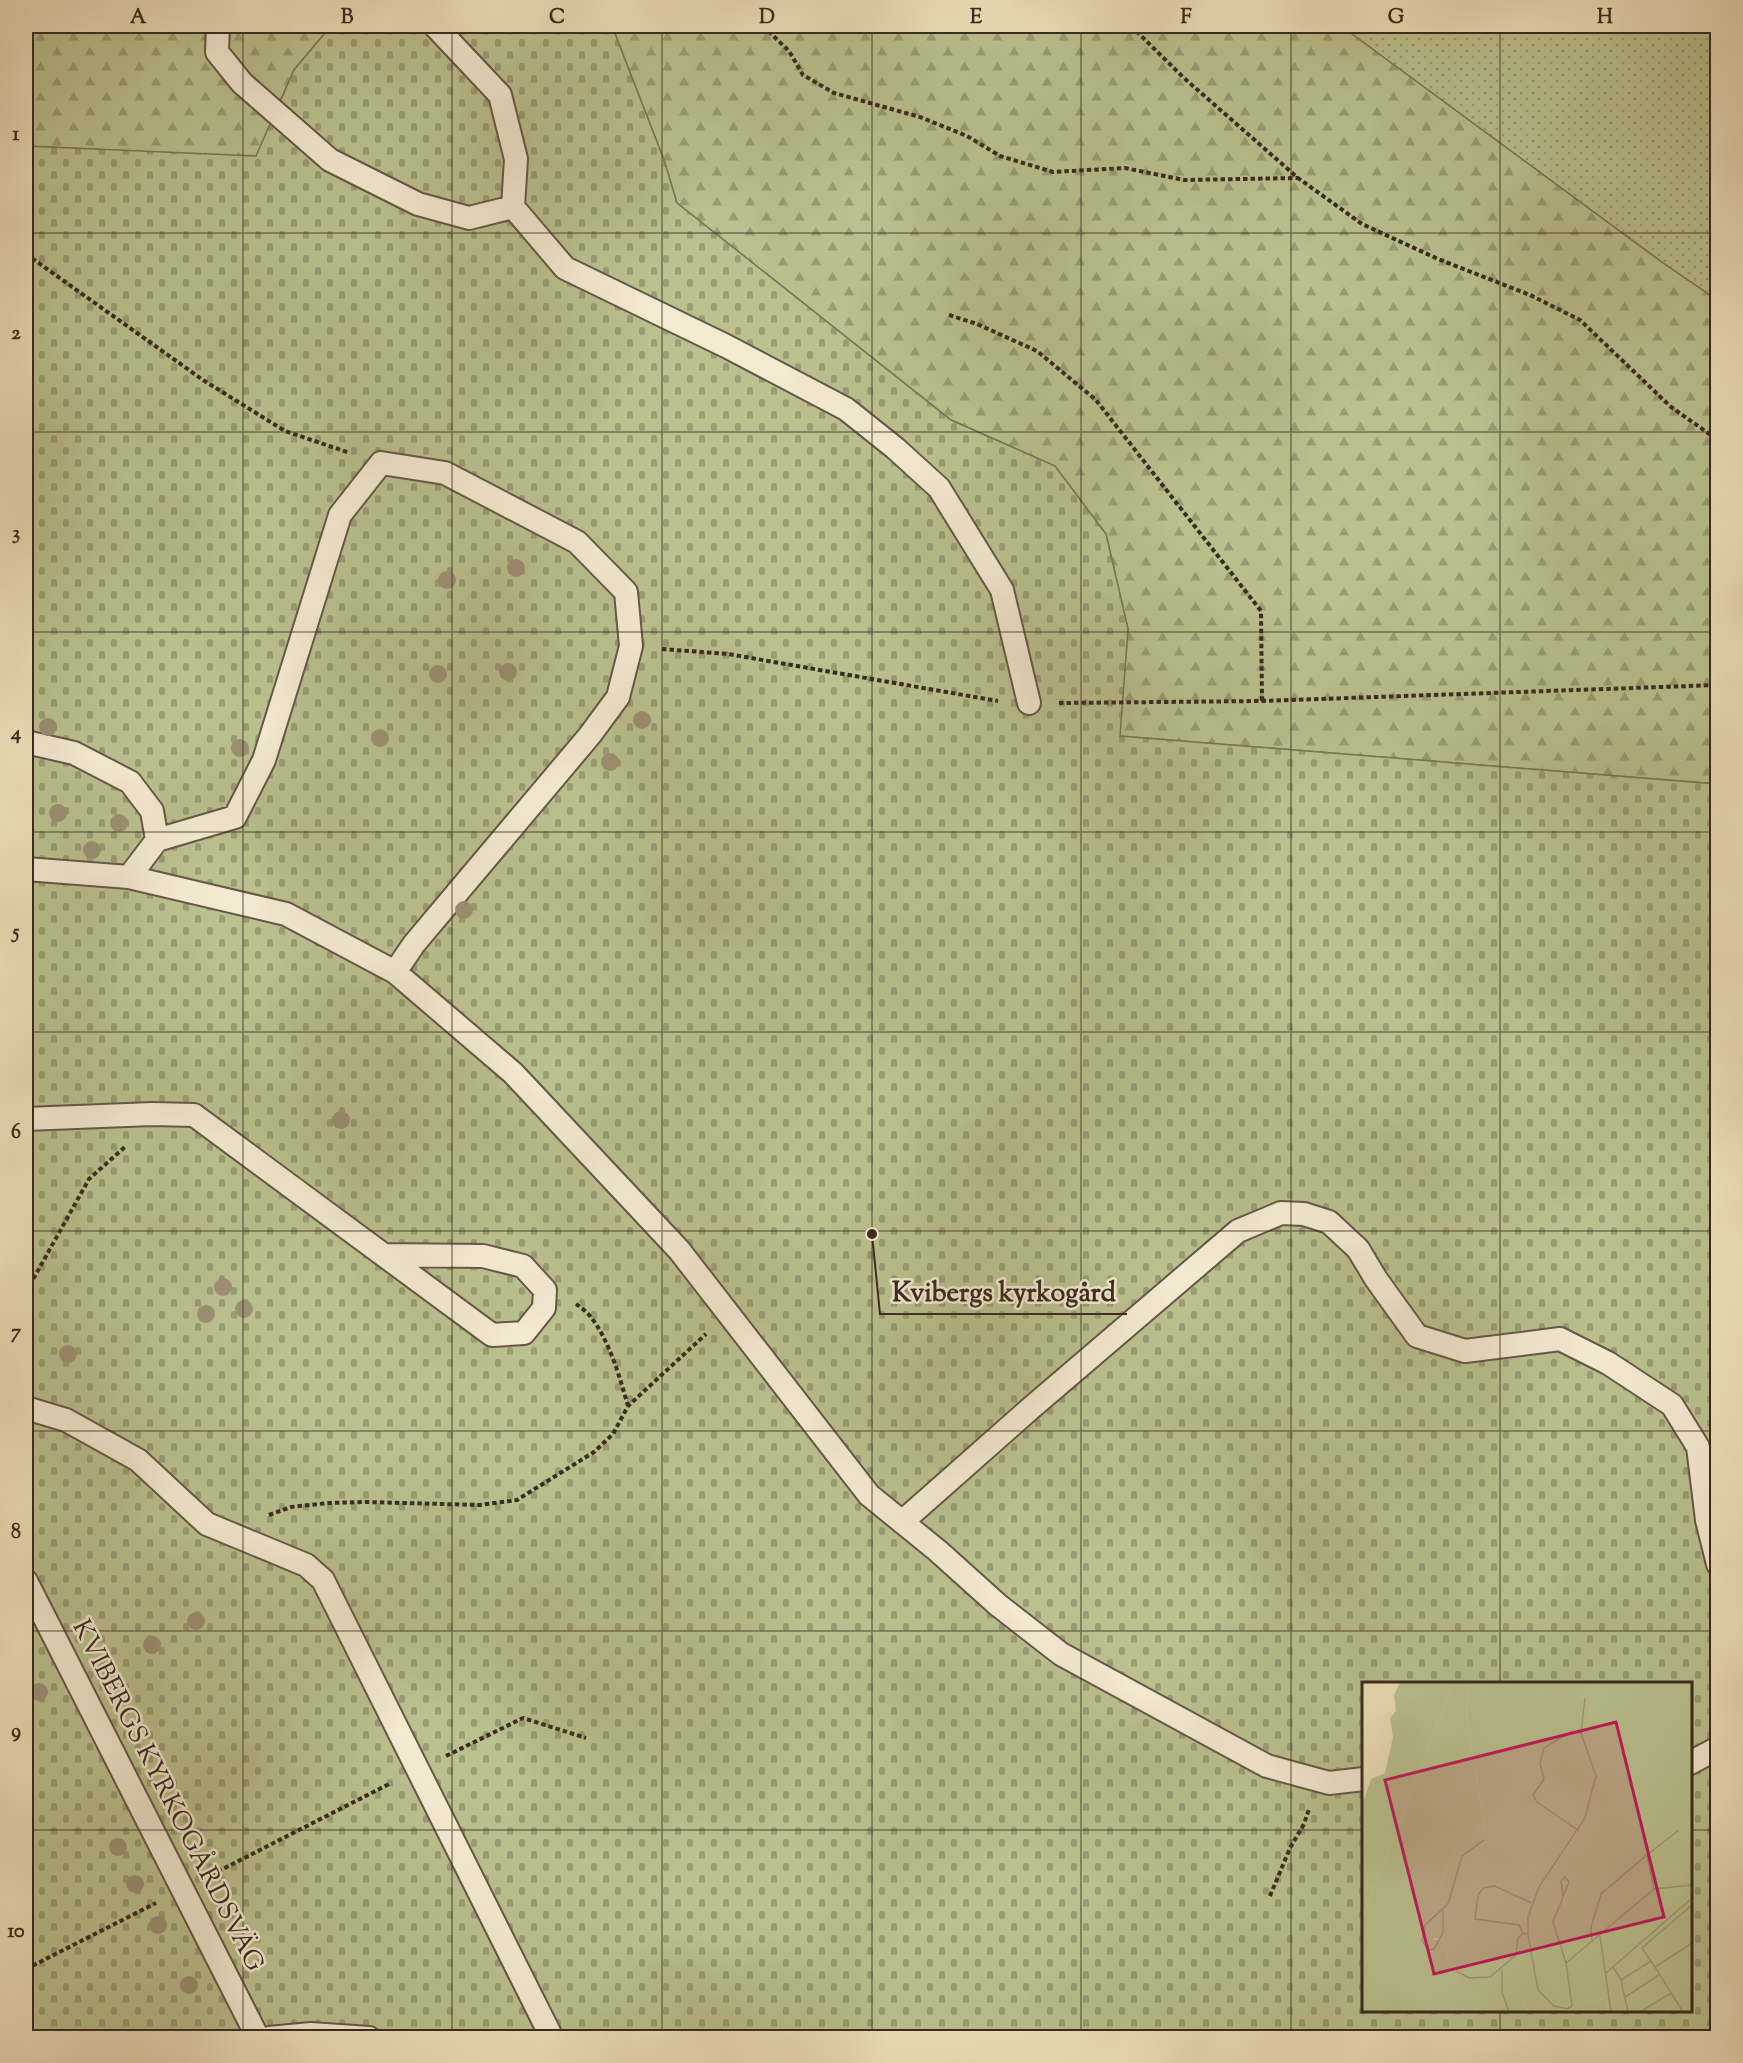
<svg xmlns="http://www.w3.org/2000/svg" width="1743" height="2063" viewBox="0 0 1743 2063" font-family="'Sorts Mill Goudy',serif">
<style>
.grass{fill:url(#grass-dots);stroke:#7a7657;stroke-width:1.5}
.forest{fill:url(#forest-firs);stroke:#7a7657;stroke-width:1.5}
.cemetery{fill:url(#cemetery-stones);stroke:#7a7657;stroke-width:1.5;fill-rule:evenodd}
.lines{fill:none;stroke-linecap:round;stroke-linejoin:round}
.lane-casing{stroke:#665746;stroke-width:26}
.path{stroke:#392a1f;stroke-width:4;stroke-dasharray:4.5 3;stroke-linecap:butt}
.lane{stroke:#f4ead2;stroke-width:22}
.tree{fill:#9c9074}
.grid{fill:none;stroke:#392a1f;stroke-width:1.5;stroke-opacity:0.55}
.labels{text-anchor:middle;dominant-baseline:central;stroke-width:5;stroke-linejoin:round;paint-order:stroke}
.street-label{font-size:26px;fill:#392a1f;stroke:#f4ead2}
.inset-road{fill:none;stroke:#a6977b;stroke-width:1.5}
.view{fill:#c2185b;fill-opacity:0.15;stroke:#c2185b;stroke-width:3}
.inset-edge{fill:none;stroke:#392a1f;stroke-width:3}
.leader{fill:none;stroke:#392a1f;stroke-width:2}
.callout-dot{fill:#392a1f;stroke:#f4ead2;stroke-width:2}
.callout-label{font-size:27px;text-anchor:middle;font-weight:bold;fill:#392a1f;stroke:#f4ead2;stroke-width:5;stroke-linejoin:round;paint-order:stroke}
.neatline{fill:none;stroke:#392a1f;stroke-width:2}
.grid-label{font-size:20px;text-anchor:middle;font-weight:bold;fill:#392a1f}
</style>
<defs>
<pattern id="grass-dots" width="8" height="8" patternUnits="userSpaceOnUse" patternTransform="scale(1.5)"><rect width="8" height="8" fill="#bac18f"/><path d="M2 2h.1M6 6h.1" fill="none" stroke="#989d74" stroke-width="1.8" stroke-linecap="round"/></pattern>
<pattern id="forest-firs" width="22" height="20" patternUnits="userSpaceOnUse" patternTransform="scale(1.5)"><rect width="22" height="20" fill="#bac18f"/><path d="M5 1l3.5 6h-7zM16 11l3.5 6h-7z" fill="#989d74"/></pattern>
<pattern id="cemetery-stones" width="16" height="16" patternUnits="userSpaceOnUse" patternTransform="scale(1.5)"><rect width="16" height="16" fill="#bac18f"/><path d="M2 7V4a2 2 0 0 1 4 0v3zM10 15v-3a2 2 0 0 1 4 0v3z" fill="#989d74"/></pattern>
</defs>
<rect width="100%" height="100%" fill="#eedfb9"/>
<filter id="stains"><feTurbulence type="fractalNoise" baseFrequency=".00333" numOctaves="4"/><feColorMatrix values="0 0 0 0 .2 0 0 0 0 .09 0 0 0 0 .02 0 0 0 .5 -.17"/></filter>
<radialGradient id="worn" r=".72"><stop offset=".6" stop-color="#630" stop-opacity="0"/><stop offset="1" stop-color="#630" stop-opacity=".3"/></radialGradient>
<path class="grass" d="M 1341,26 L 1717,26 L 1717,300 L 1663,263 Z"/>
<path class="forest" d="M 26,26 L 331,26 L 294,70 L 256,157 L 26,146 Z
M 612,26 L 1341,26 L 1663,263 L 1717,300 L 1717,784 L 1119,736 L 1128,629 L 1106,534 L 1055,466 L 951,420 L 677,203 L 664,160 Z"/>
<path class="cemetery" d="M 331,26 L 612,26 L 664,160 L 677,203 L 951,420 L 1055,466 L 1106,534 L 1128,629 L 1120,736 L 1717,784 L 1717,2037 L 26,2038 L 26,146 L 256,156 L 294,70 ZM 1364,1684 L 1690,1684 L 1690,2010 L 1364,2010 Z"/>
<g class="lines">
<defs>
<path id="lane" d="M 218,26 L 217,52 L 242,83 L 330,160 L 418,204 L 469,218 L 513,207
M 435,26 L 500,95 L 516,159 L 513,207 L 565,268 L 726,346 L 846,409 L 895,448 L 939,488 L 1002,590 L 1029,703
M 26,742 L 74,753 L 130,782 L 152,811 L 157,840
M 26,869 L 129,877
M 395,972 L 414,944 L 590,735 L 618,697 L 631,646 L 626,592 L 577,542 L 445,473 L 381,463 L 340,515 L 264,760 L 235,817 L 157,840 L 129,877 L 286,914 L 395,972 L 513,1073 L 679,1250 L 869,1495 L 938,1551 L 998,1605 L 1061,1654 L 1267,1766 L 1329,1783 L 1364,1779
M 26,1119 L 152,1114 L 194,1115 L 492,1335 L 524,1333 L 544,1308 L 545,1290 L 523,1266 L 483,1256 L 384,1255
M 26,1408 L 66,1420 L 138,1460 L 207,1524 L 306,1565 L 323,1580 L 552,2038
M 902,1522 L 1031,1408 L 1238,1231 L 1281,1213 L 1304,1214 L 1329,1222 L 1358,1249 L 1376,1279 L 1417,1336 L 1465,1351 L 1560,1339 L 1608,1363 L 1672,1405 L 1698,1447 L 1707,1520 L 1718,1564
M 26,1581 L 258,2038
M 1690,1763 L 1718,1748
M 269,2038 L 311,2034 L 369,2038"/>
</defs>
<use href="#lane" class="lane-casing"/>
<path class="path" d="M 763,26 L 789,51 L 803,75 L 834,93 L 920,117 L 967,136 L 1000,156 L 1053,172 L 1125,168 L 1184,180 L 1298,178
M 1131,26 L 1184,78 L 1298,178 L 1362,224 L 1438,259 L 1530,295 L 1580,320 L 1671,407 L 1718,440
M 26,254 L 203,380 L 285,431 L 350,453
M 949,315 L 977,324 L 1037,351 L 1096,400 L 1261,611 L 1262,701
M 662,649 L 728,654 L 998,701
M 1059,703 L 1262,701 L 1718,685
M 26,1292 L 89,1179 L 125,1147
M 576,1304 C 580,1307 586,1311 590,1316 C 609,1339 620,1378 628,1406
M 269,1515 L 291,1507 L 328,1503 L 366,1502 L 480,1505 L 517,1500 L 594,1452 L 613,1434 L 628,1406 L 706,1334
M 446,1756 L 523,1718 L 586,1738
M 211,1875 L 391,1783
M 1270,1896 L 1290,1848 L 1304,1824 L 1309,1809
M 26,1969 L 156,1903"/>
<use href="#lane" class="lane"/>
</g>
<g class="tree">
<circle cx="516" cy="568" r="9"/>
<circle cx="447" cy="580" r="9"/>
<circle cx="508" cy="672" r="9"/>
<circle cx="438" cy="674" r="9"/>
<circle cx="642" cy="720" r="9"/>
<circle cx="48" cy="727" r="9"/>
<circle cx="380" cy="738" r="9"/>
<circle cx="240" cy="748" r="9"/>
<circle cx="610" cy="762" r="9"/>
<circle cx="58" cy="813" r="9"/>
<circle cx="119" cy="823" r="9"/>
<circle cx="92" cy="850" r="9"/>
<circle cx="464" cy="910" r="9"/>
<circle cx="341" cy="1120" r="9"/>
<circle cx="223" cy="1287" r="9"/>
<circle cx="244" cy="1309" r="9"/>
<circle cx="206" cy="1314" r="9"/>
<circle cx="68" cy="1354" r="9"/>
<circle cx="196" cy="1621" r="9"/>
<circle cx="152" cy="1645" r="9"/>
<circle cx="39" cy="1692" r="9"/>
<circle cx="118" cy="1847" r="9"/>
<circle cx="135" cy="1884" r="9"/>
<circle cx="158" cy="1925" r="9"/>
<circle cx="189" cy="1985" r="9"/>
</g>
<path class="grid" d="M 243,26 L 243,2038M 452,26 L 452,2038M 662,26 L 662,2038M 872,26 L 872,2038M 1081,26 L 1081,2038M 1291,26 L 1291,2038M 1500,26 L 1500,1684M 26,233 L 1718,233M 26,432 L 1718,432M 26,632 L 1718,632M 26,832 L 1718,832M 26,1032 L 1718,1032M 26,1231 L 1718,1231M 26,1431 L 1718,1431M 26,1631 L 1718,1631M 26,1830 L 1364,1830M 1690,1830 L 1718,1830M 1500,2010 L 1500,2038"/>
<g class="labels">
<g class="street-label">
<text transform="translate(167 1796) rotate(63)">KVIBERGS KYRKOGÅRDSVÄG</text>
</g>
</g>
<g transform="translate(1362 1682)">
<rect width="330" height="330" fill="#eedfb9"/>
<path d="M 38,0 L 91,0 L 0,238 L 0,123 L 9,97 L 23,91 L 31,55 L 28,36 L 34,29 L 32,13 Z" fill="#bac18f"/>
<path d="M 91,0 L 108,0 L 104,29 L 123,147 L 101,154 L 95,161 L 76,211 L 72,257 L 82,259 L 89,294 L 130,330 L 0,330 L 0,238 ZM 171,306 L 179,319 L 204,329 L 227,319 L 244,317 L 245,330 L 165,330 L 162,318 Z" fill="#bac18f"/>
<path d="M 108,0 L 330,0 L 330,330 L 245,330 L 244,317 L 227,319 L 204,329 L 179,319 L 171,307 L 162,318 L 165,330 L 130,330 L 89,294 L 82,259 L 54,249 L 48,234 L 76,211 L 95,161 L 101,154 L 123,147 L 104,29 Z" fill="#bac18f"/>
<path class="inset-road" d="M 217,149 L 175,120 L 171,113 L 182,97 L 178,81 L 182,66 L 210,49 L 219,51M 285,173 L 317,148M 201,214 L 199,199 L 203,195 L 207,200 L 191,240 L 204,281M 81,229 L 81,251 L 72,267 L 66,268 L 60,258 L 63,243 L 86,222 L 100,174 L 122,158M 161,251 L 157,243 L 113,237 L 116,213 L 121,206 L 133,204 L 169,221M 166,253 L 176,308 L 192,324 L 205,327 L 210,324 L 204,281 L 292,207 L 330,203M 238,254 L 249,330M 230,260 L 229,245 L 239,212 L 285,173 L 292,207M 251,285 L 259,298 L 266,330M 293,285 L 280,266 L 330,223M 94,289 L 107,296 L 128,295 L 154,273 L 156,256 L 161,251 L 166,253 L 166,235 L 177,205 L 223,136 L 234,94 L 219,51 L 223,16M 140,289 L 140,310 L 147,330M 244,291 L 330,216M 259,298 L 289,279M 263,315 L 297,293M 278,330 L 309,311M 321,330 L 293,285 L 330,261"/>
<path class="view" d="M 254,40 L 302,235 L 72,292 L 23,98 Z"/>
<rect width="330" height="330" class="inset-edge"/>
</g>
<path class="leader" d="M872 1234L880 1314H1127"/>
<circle class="callout-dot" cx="872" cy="1234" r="6"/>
<g class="callout-label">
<text x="1004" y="1301">Kvibergs kyrkogård</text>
</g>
<rect width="1743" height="2063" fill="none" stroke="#eedfb9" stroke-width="66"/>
<rect x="33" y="33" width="1677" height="1997" class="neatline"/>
<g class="grid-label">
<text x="138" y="23">A</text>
<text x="347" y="23">B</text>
<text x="557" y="23">C</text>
<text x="767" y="23">D</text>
<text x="976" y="23">E</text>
<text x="1186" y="23">F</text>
<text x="1396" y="23">G</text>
<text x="1605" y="23">H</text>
<text x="16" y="140">1</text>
<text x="16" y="339">2</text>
<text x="16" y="539">3</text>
<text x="16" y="739">4</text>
<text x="16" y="938">5</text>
<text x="16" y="1138">6</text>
<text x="16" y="1338">7</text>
<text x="16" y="1538">8</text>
<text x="16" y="1737">9</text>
<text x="16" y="1937">10</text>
</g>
<rect width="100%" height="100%" filter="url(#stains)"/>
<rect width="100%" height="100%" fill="url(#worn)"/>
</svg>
